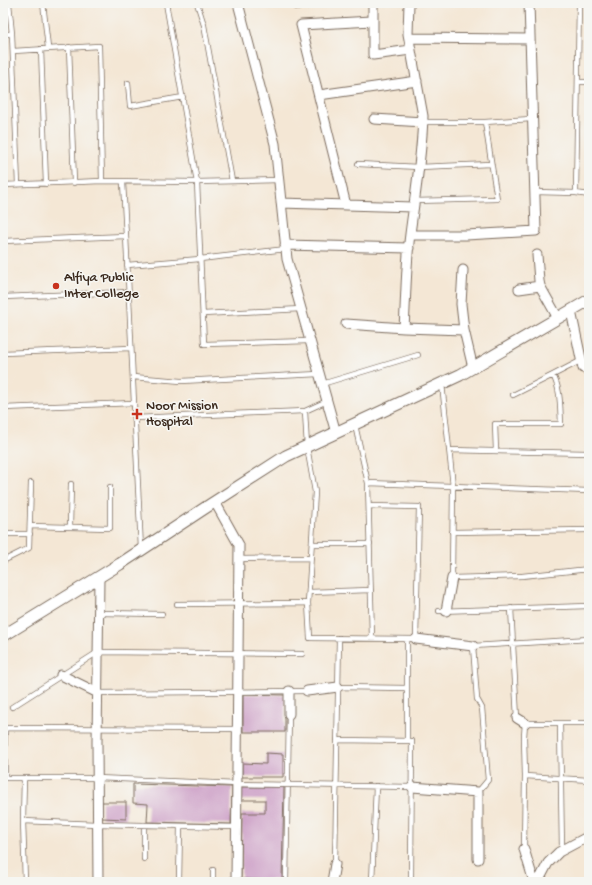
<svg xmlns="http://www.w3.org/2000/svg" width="592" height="885" viewBox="0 0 592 885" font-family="'Gochi Hand',sans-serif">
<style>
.building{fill:#cc9ec6}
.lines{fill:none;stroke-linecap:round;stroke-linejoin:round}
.service-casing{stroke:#7c6c5e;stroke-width:6}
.minor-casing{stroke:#7c6c5e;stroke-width:11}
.tertiary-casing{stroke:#7c6c5e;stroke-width:13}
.service{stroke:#fff;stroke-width:4.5}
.minor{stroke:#fff;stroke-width:9}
.tertiary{stroke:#fff;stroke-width:11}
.poi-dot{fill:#c8321e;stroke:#f6f6f2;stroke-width:1.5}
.labels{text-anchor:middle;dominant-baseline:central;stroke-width:3;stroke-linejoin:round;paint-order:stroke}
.poi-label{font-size:14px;fill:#3b2a1e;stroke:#f6f6f2;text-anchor:start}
</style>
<rect width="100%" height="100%" fill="#f6f6f2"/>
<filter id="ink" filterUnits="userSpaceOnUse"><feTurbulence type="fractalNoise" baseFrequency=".025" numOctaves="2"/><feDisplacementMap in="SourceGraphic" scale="8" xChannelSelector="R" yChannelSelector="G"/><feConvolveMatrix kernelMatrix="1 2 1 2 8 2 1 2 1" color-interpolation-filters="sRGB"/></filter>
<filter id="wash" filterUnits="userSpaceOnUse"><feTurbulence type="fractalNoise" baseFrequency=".012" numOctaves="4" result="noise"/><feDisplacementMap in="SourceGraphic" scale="16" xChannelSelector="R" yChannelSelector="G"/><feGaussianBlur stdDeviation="0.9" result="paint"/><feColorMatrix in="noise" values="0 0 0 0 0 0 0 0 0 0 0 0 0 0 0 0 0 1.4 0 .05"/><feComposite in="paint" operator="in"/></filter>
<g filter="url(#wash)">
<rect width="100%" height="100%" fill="#f4e7d5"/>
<g id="blocks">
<path class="building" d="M 243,694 L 285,695 L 285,732 L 243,732 Z
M 266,753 L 283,754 L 283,777 L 242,777 L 242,763 L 266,764 Z
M 133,784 L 232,787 L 231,824 L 147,822 L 148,804 L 133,803 Z
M 241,787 L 284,787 L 282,880 L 241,879 L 242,813 L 265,813 L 265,800 L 240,800 Z
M 102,802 L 126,802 L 126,819 L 102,818 Z"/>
</g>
</g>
<g filter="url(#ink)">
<use href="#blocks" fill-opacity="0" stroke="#7c6c5e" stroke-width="1"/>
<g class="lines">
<defs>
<path id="service" d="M 9,3 L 12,34 L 18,185
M 43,3 L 48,48
M 166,3 L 197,182 L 204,344 L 310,341
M 197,3 L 204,25 L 232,181
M 579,3 L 576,193 L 589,195
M 3,34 L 12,34
M 69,47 L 74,183
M 41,49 L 46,184
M 13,51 L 99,46 L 102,181
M 578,82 L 589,82
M 128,83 L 130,106 L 183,97
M 423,122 L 485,122 L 532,119
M 358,164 L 419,167 L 491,164
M 123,182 L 126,236
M 3,185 L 102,181 L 197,182 L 279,180
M 535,192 L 576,193
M 414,201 L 497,199 L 485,122
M 3,241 L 126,236 L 141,549
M 127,265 L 200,259 L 286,249
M 3,297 L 129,292
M 203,314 L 301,309
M 3,353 L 131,348
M 133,377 L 181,381 L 319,374
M 322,384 L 418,355
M 442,384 L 453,486 L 452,578 L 522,576 L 589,569
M 513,395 L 553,375 L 582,360
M 3,408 L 134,403
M 305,411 L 327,401
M 135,418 L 305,411 L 307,447 L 315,492 L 308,603 L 310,638 L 416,639 L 419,507 L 369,506
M 355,425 L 368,483 L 372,638
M 449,450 L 589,453
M 496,451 L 495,424 L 561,424 C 560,407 561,390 553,375
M 368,483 L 589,491
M 30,526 L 110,528 L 110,487
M 70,527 L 71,484
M 452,532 L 589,530
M 3,534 L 30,534
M 312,544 L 370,544
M 239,559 L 311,558
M 3,561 L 29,548 L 31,483
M 309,592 L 371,590
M 177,604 L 308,603
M 511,608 L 517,718
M 439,611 L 589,606
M 99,613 L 162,614
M 338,687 L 407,688
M 98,693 L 307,691
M 12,707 L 98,652 L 302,654
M 560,724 L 562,850
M 3,728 L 237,729
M 5,728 L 5,778 L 97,778 L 237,784 L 412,787
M 337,740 L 412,741 L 411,877
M 407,741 L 407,639
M 525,776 L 589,780
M 24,778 L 23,821 L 25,882
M 478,792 L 488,780 L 482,708 L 477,699 L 473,646 L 589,639
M 23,821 L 97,824 L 236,827
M 524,849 L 525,776 L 524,737 L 525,723 L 589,723
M 144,859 L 144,825
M 335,864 L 339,638
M 213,870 L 213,882
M 179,882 L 180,826
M 286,882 L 289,714
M 372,882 L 376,786"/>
<path id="minor" d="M 238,3 L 275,144 L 287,259 L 336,433
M 373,3 L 373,55 L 411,50
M 297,5 L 311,3
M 409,38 L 530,39
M 319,95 L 417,81
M 374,119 L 423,122
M 281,203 L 413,207
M 346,205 L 301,25 L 372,21
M 410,235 L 466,235 L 536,231 L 529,3
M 285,245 L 409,248
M 537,255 L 539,281 L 540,286 L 558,318
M 463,270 L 461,304 L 464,330
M 519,289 L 540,286
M 571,311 L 583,368 L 589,369
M 346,324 L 404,328 L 464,330 L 473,368
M 404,328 C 406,296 406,265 410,234 C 415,195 422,155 423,116 L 408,34 L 409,3
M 215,502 L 239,545 L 236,882
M 446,611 L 452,578
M 416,639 L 473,646
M 61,675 L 98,693
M 307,691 L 338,687
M 289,714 L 289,691
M 517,718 L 525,723
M 412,787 L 478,792 L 478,859
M 524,849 L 534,882
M 98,882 L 97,742 L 99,577
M 332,882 L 335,864
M 538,882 L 548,863 L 559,852 L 589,836"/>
<path id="tertiary" d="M 3,636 L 120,564 L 205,508 L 286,456 L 460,375 L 589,300"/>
</defs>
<use href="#service" class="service-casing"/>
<use href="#minor" class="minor-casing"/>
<use href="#tertiary" class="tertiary-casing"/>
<use href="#service" class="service"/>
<use href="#minor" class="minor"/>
<use href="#tertiary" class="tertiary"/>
</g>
</g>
<g class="poi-dot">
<circle cx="56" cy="286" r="4"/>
<path d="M135 408h4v4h4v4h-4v4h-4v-4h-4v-4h4z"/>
</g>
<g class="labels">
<g class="poi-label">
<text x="64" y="278">Alfiya Public<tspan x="64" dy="16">Inter College</tspan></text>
<text x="146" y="406">Noor Mission<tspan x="146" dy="16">Hospital</tspan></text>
</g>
</g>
<rect width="592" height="885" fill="none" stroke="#f6f6f2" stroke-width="16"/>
</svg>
